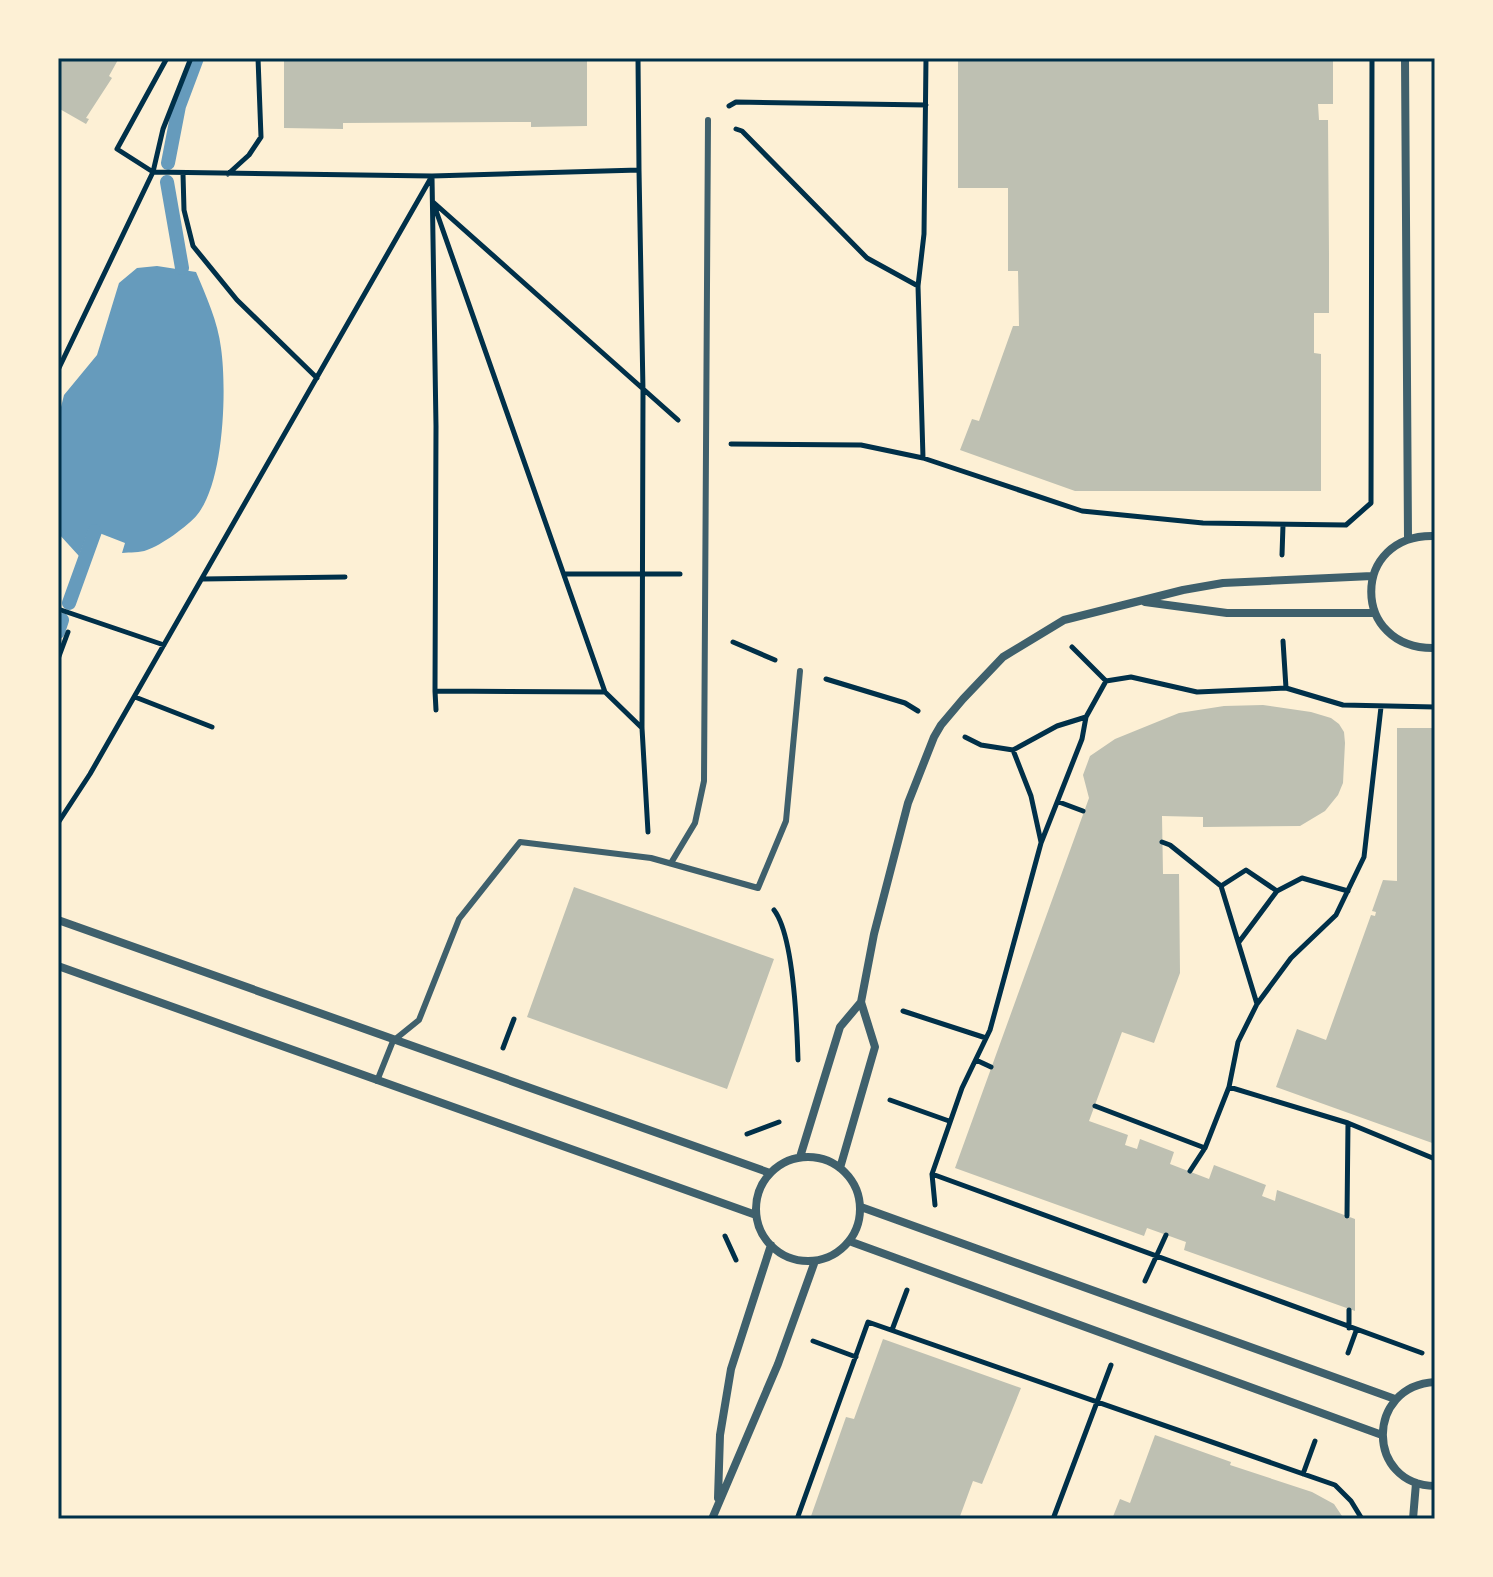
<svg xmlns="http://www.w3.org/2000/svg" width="1493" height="1577" viewBox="0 0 1493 1577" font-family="Helvetica,sans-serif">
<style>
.water{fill:#669bbc}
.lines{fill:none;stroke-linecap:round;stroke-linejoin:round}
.stream{stroke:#669bbc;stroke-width:14}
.building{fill:#bec0b2}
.path{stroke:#003049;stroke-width:5}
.service{stroke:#3f606c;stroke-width:6}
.minor{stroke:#3f606c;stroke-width:8}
.neatline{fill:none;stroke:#003049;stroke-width:3}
</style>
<rect width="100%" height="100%" fill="#fdf0d5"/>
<path class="water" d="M 157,266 L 196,272 C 206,296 218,322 221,348 C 227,390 224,482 197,515 C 188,526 160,546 147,550 C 140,553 130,552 122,553 L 125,543 L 89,529 L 79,556 L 58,533 L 58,419 L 64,395 L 97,355 L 119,283 L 137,268 Z"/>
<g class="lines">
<path class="stream" d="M 168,163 L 179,106 L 197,58
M 167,182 L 182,268
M 69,603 L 95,531
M 58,632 L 62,620"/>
</g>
<path class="building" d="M 58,58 L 119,58 L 109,76 L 112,78 L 86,118 L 89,119 L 86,124 L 58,108 Z
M 284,58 L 587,58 L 587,126 L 531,127 L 531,122 L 343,123 L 343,129 L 284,128 Z
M 958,58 L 1333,58 L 1333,104 L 1318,104 L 1319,120 L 1328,120 L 1329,255 L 1329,313 L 1314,313 L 1314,353 L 1321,354 L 1321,491 L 1075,491 L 960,450 L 972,419 L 979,421 L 1013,326 L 1019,326 L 1018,271 L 1008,271 L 1008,188 L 958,188 Z
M 1263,705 L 1311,712 L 1331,718 L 1339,724 L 1344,732 L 1345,743 L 1343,783 L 1338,795 L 1325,811 L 1300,826 L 1203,827 L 1203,817 L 1162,816 L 1163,874 L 1179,874 L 1180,973 L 1154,1043 L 1122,1032 L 1089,1121 L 1128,1135 L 1125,1145 L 1137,1149 L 1140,1139 L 1174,1152 L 1170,1164 L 1209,1179 L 1214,1165 L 1266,1185 L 1262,1196 L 1275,1201 L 1277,1190 L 1355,1219 L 1355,1311 L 1184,1250 L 1186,1242 L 1147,1228 L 1144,1236 L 955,1168 L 1089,798 L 1083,775 L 1090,756 L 1115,739 L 1179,713 L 1224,706 Z
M 1397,728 L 1435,728 L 1435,1144 L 1276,1087 L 1297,1029 L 1326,1040 L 1371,915 L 1375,916 L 1376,912 L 1372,911 L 1383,880 L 1397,881 Z
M 574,887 L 774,959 L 727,1089 L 527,1017 Z
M 883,1339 L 1021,1388 L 982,1484 L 973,1481 L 959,1519 L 810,1519 L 846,1417 L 854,1419 Z
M 1155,1435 L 1231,1462 L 1230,1465 L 1312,1492 L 1334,1504 L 1344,1519 L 1112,1519 L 1120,1499 L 1130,1503 Z"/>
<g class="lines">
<path class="path" d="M 191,58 L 163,129 L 153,172 L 432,176 L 639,170 L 638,58
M 729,106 L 736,102 L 926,105
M 736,129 L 742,131 L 867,258 L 918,286
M 639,170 L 643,391 L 642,728 L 648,832
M 183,174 L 184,210 L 193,246 L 237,300 L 317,378
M 228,174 L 249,155 L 261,137 L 258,58
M 432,177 L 436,426 L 435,691
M 58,370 L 153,172 L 117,149 L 167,58
M 731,444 L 861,445 L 923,458 L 1082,511 L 1203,523 L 1346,525 L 1371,503 L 1372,58
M 923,458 L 918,286 L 924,234 L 926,58
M 1282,555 L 1283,525
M 565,574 L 680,574
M 203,579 L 345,577
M 58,609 L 164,645
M 1283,641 L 1286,688 L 1343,705 L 1435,707
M 733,642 L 775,660
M 1072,647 L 1106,681
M 58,659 L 68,632
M 826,679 L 905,703 L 918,711
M 135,697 L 212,727
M 436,710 L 435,691 L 605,692
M 642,728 L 605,692 L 433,202 L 678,420
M 965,737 L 981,745 L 1013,750 L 1057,726 L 1086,717
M 1013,750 L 1031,796 L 1041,842
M 1059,802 L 1083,811
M 58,823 L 90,774 L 432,176
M 1162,842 L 1170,845 L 1221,886 L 1246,870 L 1277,891 L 1302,878 L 1348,891
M 1221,886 L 1257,1004
M 774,910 C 794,936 797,1026 798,1060
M 1239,942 L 1277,891
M 903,1011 L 986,1038
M 503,1048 L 514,1019
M 976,1060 L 991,1067
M 1229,1087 L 1348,1123 L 1435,1159
M 890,1100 L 949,1121
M 1095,1106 L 1205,1148
M 747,1134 L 779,1122
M 1190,1171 L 1205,1148 L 1229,1087 L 1238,1042 L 1257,1004 L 1291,958 L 1336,915 L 1364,857 L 1381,707
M 932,1174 L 1422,1353
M 935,1205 L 932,1174 L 962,1088 L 990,1030 L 1041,843 L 1082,739 L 1086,717 L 1106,681 L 1131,677 L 1197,692 L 1286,688
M 1347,1216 L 1348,1123
M 725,1236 L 736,1260
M 1145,1281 L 1166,1235
M 1349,1310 L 1349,1328
M 892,1330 L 907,1290
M 813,1341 L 856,1357
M 1348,1353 L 1356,1331
M 1303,1474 L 1315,1441
M 797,1519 L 868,1322 L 1335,1485 L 1351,1501 L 1362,1519
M 1053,1519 L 1111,1365"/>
<path class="service" d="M 671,863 L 695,823 L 704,781 L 708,120
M 377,1081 L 393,1041 L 419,1020 L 459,919 L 520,842 L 651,858 L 758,888 L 786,821 L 800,671"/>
<path class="minor" d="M 1405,58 L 1408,539
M 1435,536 C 1350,533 1350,650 1435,648
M 1145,602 L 1227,613 L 1375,613
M 58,920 L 770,1173
M 58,966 L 756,1215
M756 1209a52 52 0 1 1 104 0a52 52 0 1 1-104 0Z
M 800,1157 L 840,1027 L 861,1002 L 874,934 L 908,803 L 934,737 L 941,725 L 963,699 L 1003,657 L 1064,620 L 1183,590 L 1223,583 L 1372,576
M 840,1168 L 875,1047 L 861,1002
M 861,1207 L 1395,1399
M 849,1241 L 1382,1435
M 1435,1382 C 1365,1386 1366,1485 1435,1486
M 718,1498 L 720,1435 L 731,1369 L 771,1245
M 712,1519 L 778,1364 L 815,1261
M 1413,1519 L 1416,1483"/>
</g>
<rect width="1493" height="1577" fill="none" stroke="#fdf0d5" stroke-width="120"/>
<rect x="60" y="60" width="1373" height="1457" class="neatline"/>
</svg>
